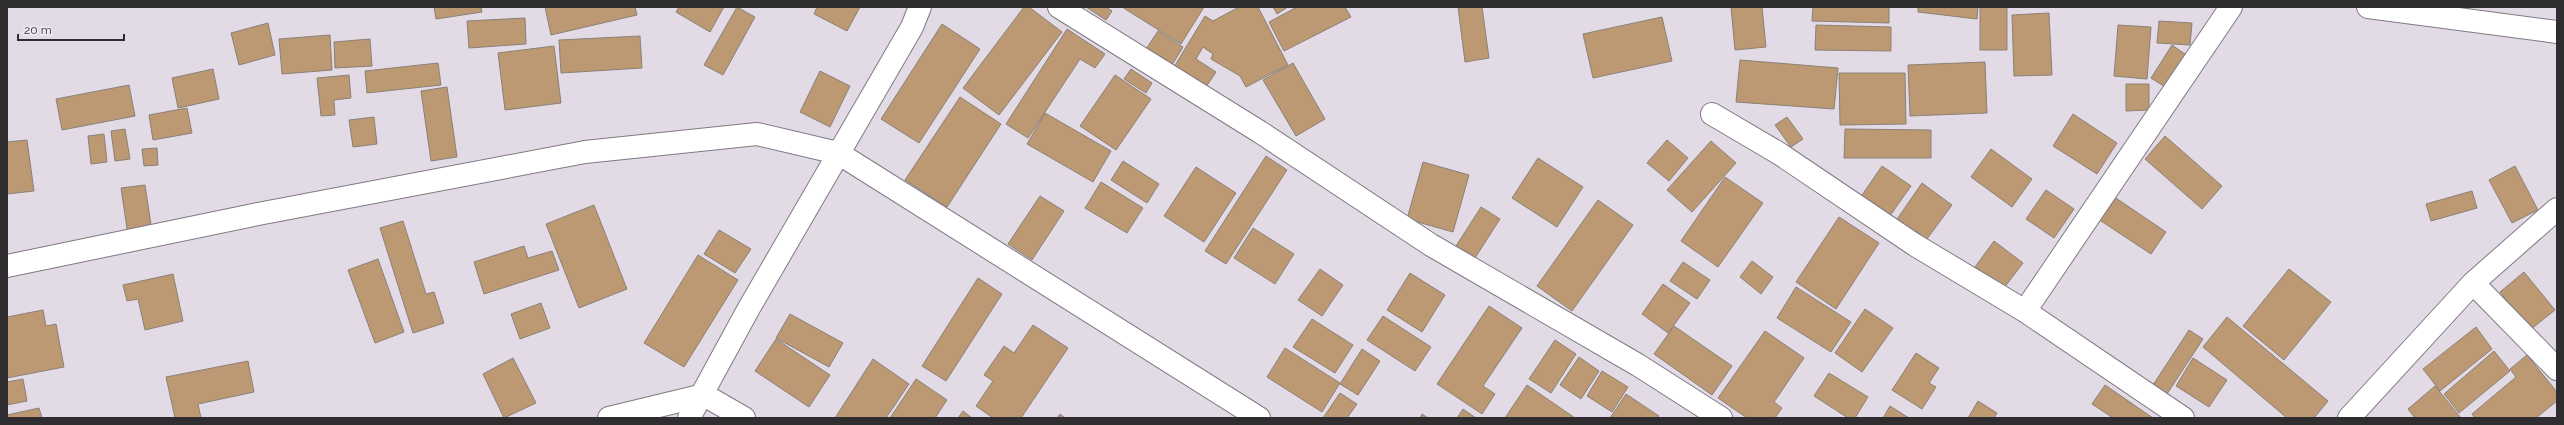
<svg xmlns="http://www.w3.org/2000/svg" width="2564" height="425" viewBox="0 0 2564 425" font-family="Raleway,sans-serif">
<style>
.building{fill:#bc9873;stroke:#8a8178}
.lines{fill:none;stroke-linecap:round;stroke-linejoin:round}
.minor-casing{stroke:#807983;stroke-width:24}
.minor{stroke:#fff;stroke-width:22}
</style>
<rect width="100%" height="100%" fill="#e2dbe6"/>
<path class="building" d="M 434,7 L 481,7 L 482,12 L 436,19 Z
M 545,7 L 635,7 L 637,15 L 551,35 Z
M 679,7 L 724,7 L 710,32 L 676,12 Z
M 737,7 L 755,17 L 723,75 L 704,65 Z
M 817,7 L 860,7 L 847,31 L 814,14 Z
M 1024,7 L 1029,7 L 1062,32 L 999,115 L 963,88 Z
M 1086,7 L 1106,7 L 1112,11 L 1106,20 Z
M 1122,7 L 1204,7 L 1181,44 Z
M 1239,7 L 1258,7 L 1288,65 L 1246,87 L 1240,76 L 1211,59 L 1213,54 L 1203,47 L 1196,59 L 1216,72 L 1206,87 L 1174,67 L 1205,16 L 1213,21 Z
M 1273,7 L 1288,7 L 1277,14 Z
M 1297,7 L 1345,7 L 1351,17 L 1284,51 L 1269,22 Z
M 1458,7 L 1482,7 L 1489,58 L 1465,62 Z
M 1731,7 L 1762,7 L 1766,47 L 1735,50 Z
M 1813,7 L 1889,7 L 1889,23 L 1812,21 Z
M 1918,7 L 1978,7 L 1977,19 L 1918,12 Z
M 1980,7 L 2007,7 L 2007,50 L 1980,50 Z
M 2049,13 L 2052,75 L 2014,76 L 2012,15 Z
M 1662,17 L 1672,61 L 1593,78 L 1583,34 Z
M 525,18 L 526,44 L 469,48 L 467,21 Z
M 2159,21 L 2192,23 L 2190,45 L 2157,43 Z
M 268,23 L 275,55 L 239,65 L 231,33 Z
M 942,24 L 980,49 L 919,143 L 881,119 Z
M 1816,25 L 1891,27 L 1891,51 L 1815,50 Z
M 2118,25 L 2151,27 L 2147,79 L 2114,76 Z
M 1067,29 L 1105,54 L 1095,68 L 1080,59 L 1028,138 L 1006,124 Z
M 1158,31 L 1183,47 L 1172,65 L 1146,49 Z
M 330,35 L 332,70 L 282,74 L 279,39 Z
M 640,36 L 642,68 L 561,73 L 559,40 Z
M 370,39 L 372,66 L 335,68 L 334,42 Z
M 2172,45 L 2195,61 L 2173,92 L 2151,78 Z
M 554,46 L 561,103 L 505,110 L 498,53 Z
M 1740,60 L 1838,68 L 1834,109 L 1736,102 Z
M 1985,62 L 1987,113 L 1910,116 L 1908,65 Z
M 438,63 L 441,85 L 367,93 L 365,71 Z
M 1293,63 L 1325,119 L 1296,136 L 1263,80 Z
M 213,69 L 219,99 L 178,108 L 172,78 Z
M 1131,69 L 1152,83 L 1146,93 L 1124,79 Z
M 820,71 L 850,86 L 830,127 L 800,112 Z
M 1839,73 L 1905,73 L 1906,124 L 1840,125 Z
M 349,75 L 351,98 L 334,100 L 335,115 L 321,116 L 317,78 Z
M 1115,75 L 1151,99 L 1116,150 L 1080,126 Z
M 2126,84 L 2149,84 L 2149,110 L 2126,111 Z
M 129,85 L 135,116 L 62,130 L 56,99 Z
M 447,87 L 457,157 L 431,161 L 421,91 Z
M 960,97 L 1001,124 L 947,207 L 905,180 Z
M 187,108 L 192,133 L 153,140 L 149,115 Z
M 1045,113 L 1111,151 L 1093,182 L 1027,144 Z
M 2073,114 L 2117,143 L 2097,174 L 2053,146 Z
M 374,117 L 377,144 L 353,147 L 349,120 Z
M 1787,117 L 1803,139 L 1791,147 L 1775,125 Z
M 125,129 L 130,159 L 115,161 L 111,131 Z
M 1845,129 L 1931,130 L 1931,158 L 1844,158 Z
M 104,134 L 107,162 L 91,164 L 88,136 Z
M 2165,136 L 2222,186 L 2202,209 L 2145,159 Z
M 27,140 L 34,191 L 7,194 L 7,142 Z
M 1667,140 L 1688,158 L 1669,181 L 1647,163 Z
M 1711,141 L 1736,163 L 1692,212 L 1667,190 Z
M 157,148 L 158,165 L 144,166 L 142,149 Z
M 1991,149 L 2032,179 L 2012,207 L 1971,177 Z
M 1266,156 L 1287,170 L 1226,264 L 1205,251 Z
M 1538,158 L 1583,187 L 1557,227 L 1512,198 Z
M 1123,161 L 1159,184 L 1147,203 L 1111,180 Z
M 1423,162 L 1469,175 L 1453,232 L 1407,219 Z
M 1882,166 L 1911,186 L 1887,220 L 1858,201 Z
M 2515,166 L 2538,210 L 2512,223 L 2489,180 Z
M 1196,167 L 1236,193 L 1204,242 L 1164,216 Z
M 1725,177 L 1763,203 L 1718,267 L 1681,241 Z
M 1101,182 L 1143,208 L 1127,233 L 1085,208 Z
M 1922,183 L 1952,205 L 1924,243 L 1895,222 Z
M 145,185 L 153,238 L 129,242 L 121,188 Z
M 2046,190 L 2074,209 L 2054,238 L 2026,219 Z
M 2472,191 L 2477,208 L 2431,221 L 2426,204 Z
M 1040,196 L 1064,211 L 1032,260 L 1008,244 Z
M 2113,196 L 2166,232 L 2151,254 L 2098,219 Z
M 1598,200 L 1633,225 L 1572,311 L 1537,286 Z
M 594,205 L 627,289 L 579,308 L 546,224 Z
M 1481,207 L 1500,219 L 1475,258 L 1456,246 Z
M 1839,217 L 1879,243 L 1836,309 L 1796,282 Z
M 403,221 L 426,294 L 434,292 L 444,323 L 413,333 L 380,228 Z
M 1253,228 L 1294,254 L 1275,284 L 1234,258 Z
M 719,230 L 751,249 L 735,273 L 704,254 Z
M 1994,241 L 2023,263 L 2004,288 L 1975,267 Z
M 524,246 L 528,258 L 552,251 L 559,270 L 484,294 L 474,262 Z
M 698,255 L 738,280 L 684,367 L 644,343 Z
M 378,259 L 404,332 L 375,343 L 348,270 Z
M 1752,261 L 1773,277 L 1761,294 L 1740,277 Z
M 1683,262 L 1710,280 L 1697,299 L 1670,281 Z
M 1320,269 L 1343,285 L 1322,316 L 1298,300 Z
M 2289,269 L 2331,302 L 2284,360 L 2243,326 Z
M 2524,272 L 2555,310 L 2530,330 L 2500,292 Z
M 1410,273 L 1445,295 L 1422,332 L 1387,310 Z
M 173,274 L 183,321 L 145,330 L 138,299 L 127,301 L 123,285 Z
M 978,278 L 1002,294 L 946,381 L 922,366 Z
M 1663,284 L 1690,303 L 1668,333 L 1642,314 Z
M 1796,287 L 1851,322 L 1831,352 L 1777,318 Z
M 541,303 L 550,328 L 520,339 L 511,314 Z
M 1489,306 L 1522,328 L 1483,386 L 1495,394 L 1482,414 L 1437,384 Z
M 1865,309 L 1893,328 L 1862,372 L 1835,353 Z
M 43,310 L 46,326 L 56,324 L 64,367 L 7,378 L 7,317 Z
M 790,314 L 843,343 L 829,367 L 776,338 Z
M 1383,316 L 1431,347 L 1415,371 L 1367,340 Z
M 2227,317 L 2328,401 L 2314,418 L 2287,418 L 2203,347 Z
M 1312,319 L 1353,345 L 1335,373 L 1293,347 Z
M 1033,325 L 1068,348 L 1021,418 L 993,418 L 976,406 L 993,381 L 984,375 L 1004,346 L 1014,353 Z
M 1674,326 L 1732,366 L 1712,395 L 1654,354 Z
M 2476,327 L 2492,349 L 2440,391 L 2423,369 Z
M 2189,330 L 2203,339 L 2165,397 L 2151,388 Z
M 1765,331 L 1804,358 L 1774,402 L 1782,408 L 1775,418 L 1747,418 L 1718,398 Z
M 776,339 L 830,375 L 809,407 L 755,371 Z
M 1555,340 L 1576,354 L 1551,393 L 1529,379 Z
M 1285,348 L 1340,383 L 1322,412 L 1267,377 Z
M 1362,349 L 1380,361 L 1358,395 L 1340,384 Z
M 2494,351 L 2510,371 L 2459,413 L 2444,394 Z
M 1916,353 L 1939,368 L 1929,383 L 1936,387 L 1922,409 L 1892,390 Z
M 2527,355 L 2557,392 L 2557,401 L 2536,418 L 2475,418 L 2472,414 L 2516,377 L 2510,369 Z
M 1579,357 L 1599,371 L 1581,399 L 1560,385 Z
M 513,358 L 536,403 L 504,418 L 483,374 Z
M 2193,358 L 2227,380 L 2209,407 L 2176,386 Z
M 873,359 L 909,384 L 886,418 L 835,418 Z
M 248,361 L 254,392 L 198,404 L 201,418 L 175,418 L 166,377 Z
M 1602,371 L 1628,387 L 1612,412 L 1587,396 Z
M 1829,373 L 1868,397 L 1855,418 L 1848,418 L 1814,396 Z
M 23,379 L 27,401 L 7,405 L 7,382 Z
M 916,379 L 947,400 L 935,418 L 890,418 Z
M 1527,385 L 1575,418 L 1505,418 Z
M 2105,385 L 2153,418 L 2113,418 L 2092,404 Z
M 2435,386 L 2461,418 L 2415,418 L 2408,409 Z
M 1340,393 L 1357,404 L 1347,418 L 1323,418 Z
M 1626,394 L 1659,416 L 1657,418 L 1610,418 Z
M 1978,401 L 1997,413 L 1994,418 L 1968,418 Z
M 1890,406 L 1909,418 L 1883,418 Z
M 39,408 L 42,418 L 7,418 L 7,415 Z
M 1463,409 L 1476,418 L 1457,418 Z
M 963,411 L 972,418 L 958,418 Z
M 1060,414 L 1065,418 L 1057,418 Z
M 1422,414 L 1428,418 L 1420,418 Z"/>
<g class="lines">
<defs>
<path id="minor" d="M 1059,7 L 1260,132 L 1431,245 L 1638,365 L 1721,418
M 2368,7 L 2557,32
M 1712,114 L 1780,154 L 1915,245 L 2025,311 L 2183,418
M 7,266 L 258,214 L 585,152 L 757,134 L 838,153 L 1259,418
M 2473,283 L 2557,369
M 2025,311 L 2231,7
M 609,418 L 704,395 L 744,418
M 689,418 L 749,308 L 912,27 L 920,7
M 2349,418 L 2473,283 L 2557,209"/>
</defs>
<use href="#minor" class="minor-casing"/>
<use href="#minor" class="minor"/>
</g>
<rect width="2564" height="425" fill="none" stroke="#302d31" stroke-width="16"/>
<path d="M18 34v6h106v-6" fill="none" stroke="#302d31" stroke-width="2"/>
<text x="24" y="34" font-size="12" fill="#302d31" stroke="#f0e8f4" stroke-width="3" paint-order="stroke">20 m</text>
</svg>
